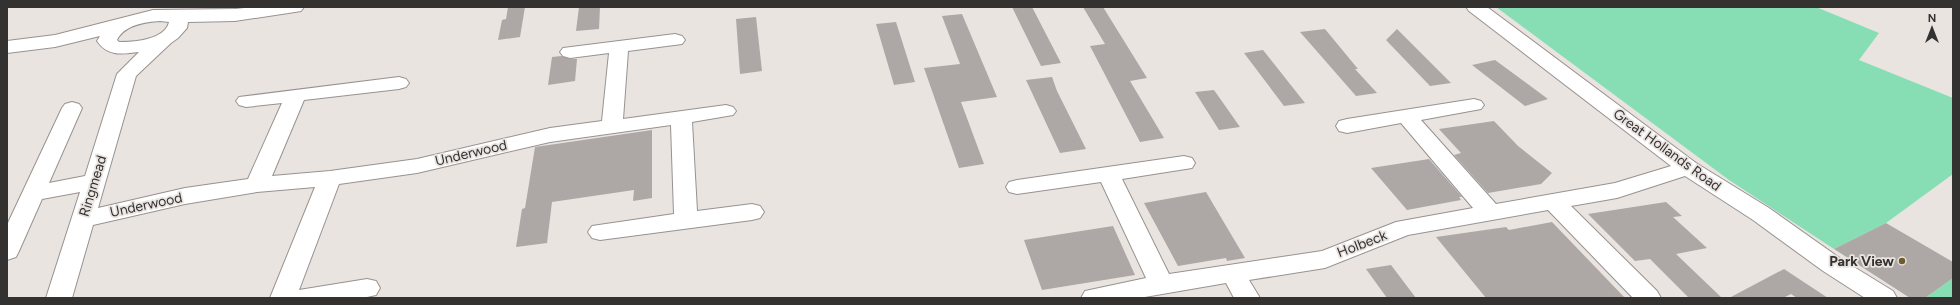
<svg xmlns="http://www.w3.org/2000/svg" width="1960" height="305" viewBox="0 0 1960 305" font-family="Figtree,sans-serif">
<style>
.green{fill:#87ddb4}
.building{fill:#ada7a5}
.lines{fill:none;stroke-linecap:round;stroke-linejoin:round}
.minor-casing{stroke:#979290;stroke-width:2}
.minor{fill:#fff;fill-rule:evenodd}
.poi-dot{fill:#725b2b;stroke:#eae4e1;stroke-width:1.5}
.labels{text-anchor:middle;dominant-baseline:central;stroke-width:3.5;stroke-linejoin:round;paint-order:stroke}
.street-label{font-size:14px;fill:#343231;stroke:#eae4e1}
.poi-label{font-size:14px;font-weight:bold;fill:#343231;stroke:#eae4e1;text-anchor:end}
</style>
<rect width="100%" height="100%" fill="#eae4e1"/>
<path class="green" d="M 1496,7 L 1816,7 L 1879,33 L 1859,60 L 1953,98 L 1953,174 L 1886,223 L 1834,249 L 1729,180 Z
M 1953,278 L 1953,298 L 1925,298 Z"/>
<path class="building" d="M 508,7 L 525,7 L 520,37 L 498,40 L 502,20 L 506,19 Z
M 579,7 L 600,7 L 599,29 L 576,31 Z
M 1012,7 L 1032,7 L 1061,63 L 1041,66 Z
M 1083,7 L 1103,7 L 1147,78 L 1130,81 L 1164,138 L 1140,142 L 1090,46 L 1105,44 Z
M 962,14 L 997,97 L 961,102 L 984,164 L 959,168 L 924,68 L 960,64 L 942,16 Z
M 756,17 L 762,71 L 740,74 L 736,19 Z
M 896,22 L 915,82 L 894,85 L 876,24 Z
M 1325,29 L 1358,69 L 1355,69 L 1377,93 L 1356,96 L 1300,32 Z
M 1397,29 L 1451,83 L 1430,86 L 1386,40 Z
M 1263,50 L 1305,103 L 1284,106 L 1244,53 Z
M 561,56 L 570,59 L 577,59 L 575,81 L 548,85 L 552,57 Z
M 1495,60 L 1548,99 L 1525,106 L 1472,65 Z
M 1052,77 L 1057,91 L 1086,149 L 1060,153 L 1026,80 Z
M 1214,90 L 1240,127 L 1219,130 L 1195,92 Z
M 1494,121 L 1518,146 L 1552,173 L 1541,184 L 1488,193 L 1454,155 L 1461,153 L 1439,129 Z
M 652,130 L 652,198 L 633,201 L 634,190 L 552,202 L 547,243 L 516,247 L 522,209 L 525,208 L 535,147 Z
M 1429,159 L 1462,197 L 1459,197 L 1461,200 L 1407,210 L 1371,168 Z
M 1206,192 L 1245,258 L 1227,261 L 1226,258 L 1178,266 L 1144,203 Z
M 1666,202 L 1682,216 L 1673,217 L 1707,248 L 1676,254 L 1722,298 L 1689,298 L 1650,259 L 1635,261 L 1588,214 Z
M 1552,222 L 1625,298 L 1486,298 L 1436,237 L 1506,227 L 1509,230 Z
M 1886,223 L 1953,262 L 1953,278 L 1925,298 L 1910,298 L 1834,249 Z
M 1113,226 L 1135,275 L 1042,290 L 1024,240 Z
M 1391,265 L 1416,298 L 1387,298 L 1366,269 Z
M 1784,269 L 1828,298 L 1797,298 L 1791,294 L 1783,298 L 1729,298 Z"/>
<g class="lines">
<defs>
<path id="minor" d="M 254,7 L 304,7 L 301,11 L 295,12 L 235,21 L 188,22 L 187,28 L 178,38 L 171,43 L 136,76 L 98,208 L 185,188 L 248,179 L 282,103 L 246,107 L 239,105 L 236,101 L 239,97 L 399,77 L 406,79 L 409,83 L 406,87 L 399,89 L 304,100 L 272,176 L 330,171 L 417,159 L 550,128 L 602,121 L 609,53 L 570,58 L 563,56 L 560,52 L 563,48 L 675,34 L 682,36 L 685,40 L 682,44 L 628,51 L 623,119 L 726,105 L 733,107 L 736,111 L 733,115 L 692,122 L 697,211 L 752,204 L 760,206 L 764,212 L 760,218 L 752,220 L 600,240 L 592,238 L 588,232 L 592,226 L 674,214 L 671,125 L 550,142 L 417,173 L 339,184 L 299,290 L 367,279 L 376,281 L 380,288 L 376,295 L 367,297 L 270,298 L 315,187 L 257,192 L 185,204 L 93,225 L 72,298 L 46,298 L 80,192 L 42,199 L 19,251 L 16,257 L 7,260 L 7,225 L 62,108 L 65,104 L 72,102 L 79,104 L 82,108 L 49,183 L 85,176 L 117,74 L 139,52 C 122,54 108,57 97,41 L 100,36 L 55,47 L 7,53 L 7,41 L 55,35 L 153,10 L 235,9 ZM 160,21 L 169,22 C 165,40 134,42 119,42 L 117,40 C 124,25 145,22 160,21 Z
M 1466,7 L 1487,7 L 1696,163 L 1769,208 L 1841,259 L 1893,291 L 1897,298 L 1865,298 L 1823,271 L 1753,220 L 1685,176 L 1617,198 L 1571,206 L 1657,291 L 1661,298 L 1633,298 L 1548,210 L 1408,235 L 1325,268 L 1249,280 L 1260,298 L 1234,298 L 1226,283 L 1139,298 L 1081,298 L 1085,291 L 1146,278 L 1101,182 L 1017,194 L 1009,192 L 1006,187 L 1009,182 L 1017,180 L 1184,156 L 1192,158 L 1195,163 L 1192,168 L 1122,179 L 1169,274 L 1322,251 L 1396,222 L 1473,208 L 1401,123 L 1347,133 L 1339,131 L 1336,126 L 1339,121 L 1347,119 L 1474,99 L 1481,101 L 1484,105 L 1481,109 L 1421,120 L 1496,204 L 1615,183 L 1671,166 L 1469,11 Z"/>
</defs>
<use href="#minor" class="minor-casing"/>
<use href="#minor" class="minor"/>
</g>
<circle class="poi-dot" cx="1902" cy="261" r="4"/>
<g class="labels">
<g class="street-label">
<text transform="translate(1667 150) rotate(36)">Great Hollands Road</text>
<text transform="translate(471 153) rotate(-13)">Underwood</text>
<text transform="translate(93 186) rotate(-73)">Ringmead</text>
<text transform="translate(146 205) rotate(-12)">Underwood</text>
<text transform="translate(1362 244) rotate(-21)">Holbeck</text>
</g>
<g class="poi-label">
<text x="1894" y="261">Park View</text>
</g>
</g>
<rect width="1960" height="305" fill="none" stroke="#343231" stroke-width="16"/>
<g transform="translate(1932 28)" stroke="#eae4e1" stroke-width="3" paint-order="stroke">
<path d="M0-3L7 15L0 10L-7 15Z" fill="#343231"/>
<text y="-6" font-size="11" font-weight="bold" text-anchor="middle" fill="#343231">N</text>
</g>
</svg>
